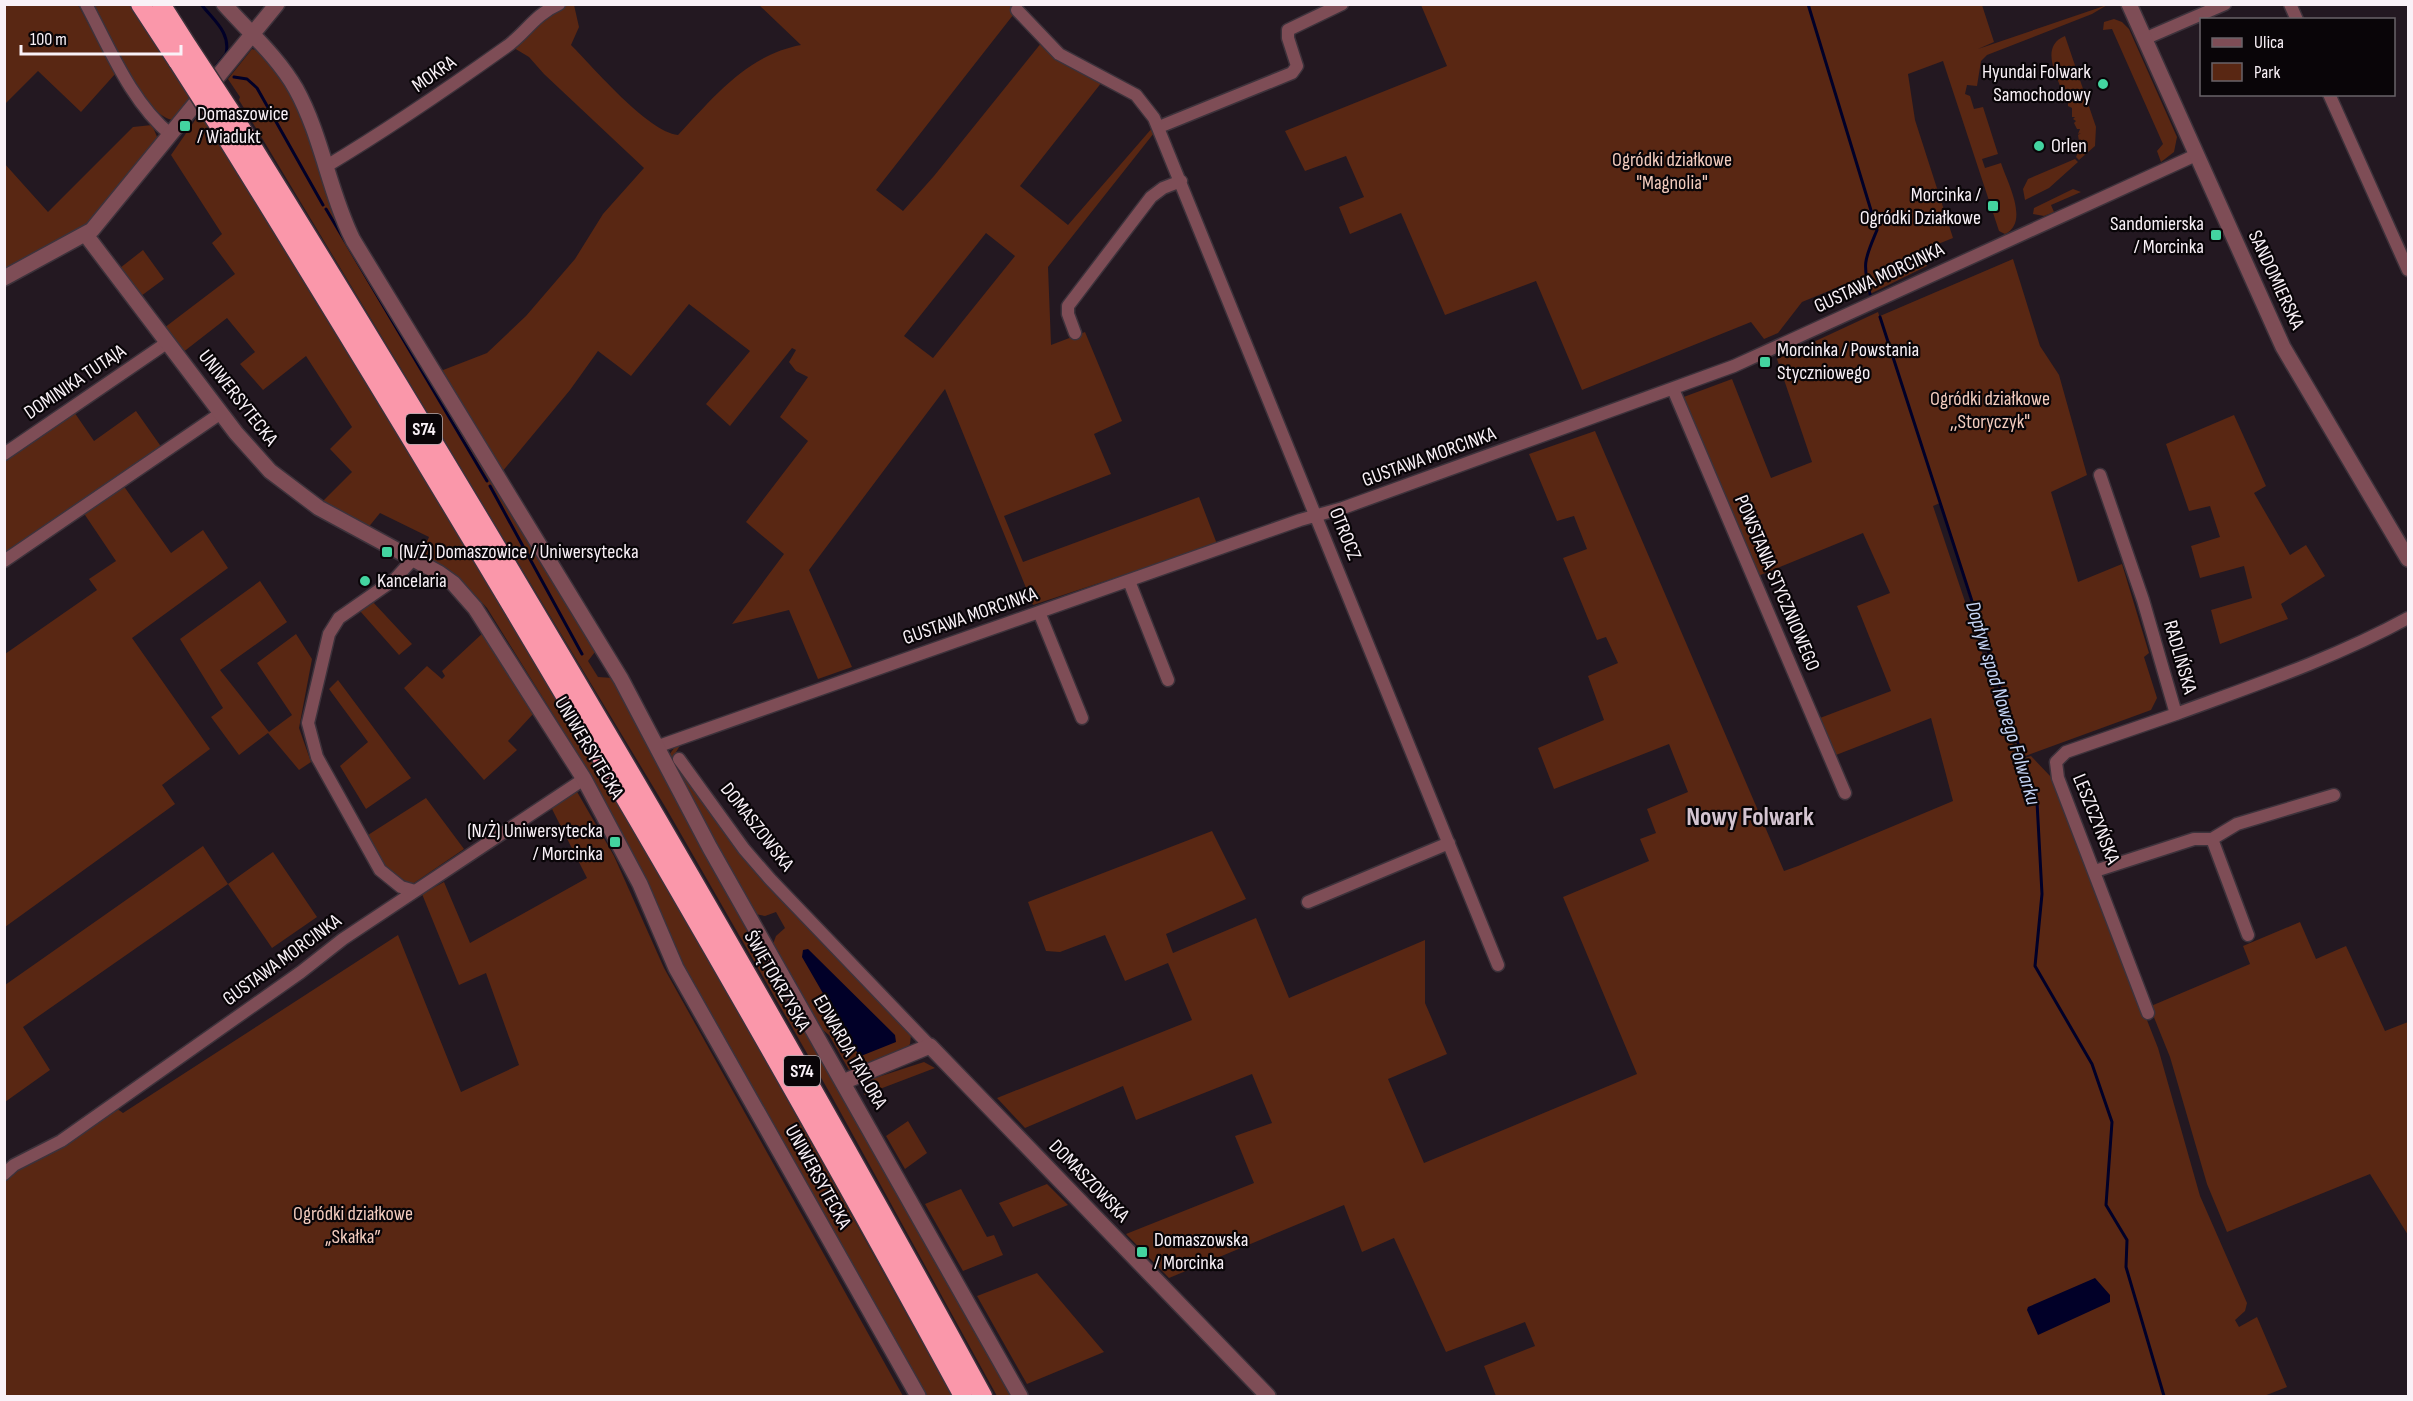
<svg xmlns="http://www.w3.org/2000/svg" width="2413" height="1401" viewBox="0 0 2413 1401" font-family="'Sofia Sans Condensed',sans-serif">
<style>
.green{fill:#592713;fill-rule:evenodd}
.water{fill:#010028}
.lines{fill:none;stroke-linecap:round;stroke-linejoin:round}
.stream{stroke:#010028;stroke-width:3}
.minor-casing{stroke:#3d323b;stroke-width:15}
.tertiary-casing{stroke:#3d323b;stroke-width:18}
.motorway-casing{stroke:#3d323b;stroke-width:21}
.minor{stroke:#7e4d56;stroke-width:12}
.tertiary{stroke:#7e4d56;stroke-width:15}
.motorway{stroke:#fa97aa;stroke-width:18}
.motorway-bridge-casing{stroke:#3d323b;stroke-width:21;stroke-linecap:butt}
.motorway-bridge{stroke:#fa97aa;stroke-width:18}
.poi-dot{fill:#43d4a0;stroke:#090508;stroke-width:2}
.labels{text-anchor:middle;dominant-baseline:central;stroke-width:4.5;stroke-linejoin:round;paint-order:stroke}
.shield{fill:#090508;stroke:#b1aaaf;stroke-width:1.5}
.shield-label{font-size:18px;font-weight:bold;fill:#f9f1f7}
.poi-label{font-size:20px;fill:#f9f1f7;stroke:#090508;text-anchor:start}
.street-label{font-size:20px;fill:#f9f1f7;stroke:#090508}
.park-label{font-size:20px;fill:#f3ccbe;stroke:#090508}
.water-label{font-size:21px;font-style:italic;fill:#c5d4f4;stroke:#090508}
.district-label{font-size:26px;font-weight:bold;fill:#d3c4d0;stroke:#090508}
</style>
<rect width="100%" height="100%" fill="#231821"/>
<path class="green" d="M 5,5 L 78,5 L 116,73 L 81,112 L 38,71 L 5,104 Z
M 93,5 L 130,5 L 191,100 L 175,120 C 146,121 106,29 93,5 Z
M 559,5 L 574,5 L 579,27 L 571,45 C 593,67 648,132 678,135 C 714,97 747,55 801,45 L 759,5 L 1021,5 L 876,190 L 903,211 L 934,176 L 1042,42 C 1058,64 1077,72 1102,82 L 1020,186 L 1068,225 L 1153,127 L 1154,133 L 1048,267 L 1051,345 L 1085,332 L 1122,421 L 1094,434 L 1111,474 L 1004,516 L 1023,562 L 1199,497 L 1217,544 L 1033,605 L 945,389 L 809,570 L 852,667 L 818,679 L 789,610 L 732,624 L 784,554 L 746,522 L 808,441 L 780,417 L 808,377 L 796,371 L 789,362 L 796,350 L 792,348 L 730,426 L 706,404 L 750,351 L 689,304 L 631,376 L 598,351 L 570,390 L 502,472 L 438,372 L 487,353 L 526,316 L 575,259 L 603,214 L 644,168 L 544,74 L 529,57 L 509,45 ZM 986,233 L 1015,256 L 933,358 L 904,336 Z
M 1421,5 L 1982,5 L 1994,42 L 1978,49 L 2107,5 L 2092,14 L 1987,55 L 1981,61 L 1977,86 L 1967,85 L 1965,94 L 1970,96 L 1974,109 L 1983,107 L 1998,154 L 1982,159 L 1985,168 L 2001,163 C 2007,182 2030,222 2005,234 L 1999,231 L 1943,61 L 1908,74 L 1915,120 L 1953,238 L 1923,250 L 1927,266 L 1870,294 L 1866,292 L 1860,278 L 1802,302 L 1778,333 L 1764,339 L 1751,322 L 1582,390 L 1536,281 L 1445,315 L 1401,213 L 1350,234 L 1339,207 L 1364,197 L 1346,156 L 1305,171 L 1285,131 L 1447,66 Z
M 2114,19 L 2122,22 L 2129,29 L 2177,137 L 2174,152 L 2161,162 L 2157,151 L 2163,144 L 2112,29 L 2103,30 L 2104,22 Z
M 2065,36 L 2096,127 L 2095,146 L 2079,160 L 2076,157 L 2080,147 L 2078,135 L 2081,133 L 2078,134 L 2080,129 L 2077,129 L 2074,123 L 2076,121 L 2073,119 L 2075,117 L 2072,117 L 2072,108 L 2068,106 L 2068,99 L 2066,100 L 2065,91 L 2062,91 C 2056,74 2040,46 2065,36 Z
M 252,49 L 259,51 L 276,70 L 299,106 L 337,214 L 598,648 L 588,661 L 598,677 L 613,678 L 666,780 L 1013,1396 L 997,1396 L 831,1095 L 666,808 L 239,100 L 240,97 L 228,79 Z
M 200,113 L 511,621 L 695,934 L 952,1396 L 923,1396 L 681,967 L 643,875 L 594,780 L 487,608 L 460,579 L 421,556 L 429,537 L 380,513 L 367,529 L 321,503 L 352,472 L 330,449 L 352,427 L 306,356 L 263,390 L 240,364 L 255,352 L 227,318 L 182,353 L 164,328 L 235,274 L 212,243 L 222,234 L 171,155 Z
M 152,125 L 158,139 L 83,228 L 5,272 L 4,163 L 48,212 L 133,127 Z
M 2075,159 L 2078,162 L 2049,188 L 2025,200 L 2023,189 L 2028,179 Z
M 2073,189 L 2081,192 L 2051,205 L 2054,212 L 2044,216 L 2033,214 L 2034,208 Z
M 143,250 L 164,279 L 141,296 L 120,268 Z
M 2013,259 L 2040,346 L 2059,375 L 2087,475 L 2051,492 L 2078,582 L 2122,564 L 2149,653 L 2144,657 L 2157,698 L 2151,710 L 2020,758 L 1940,503 L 1933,506 L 2018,760 L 2031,756 L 2051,777 L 2158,1048 L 2200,1196 L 2247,1303 L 2245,1311 L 2235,1320 L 2239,1327 L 2257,1317 L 2287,1387 L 2264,1396 L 1496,1396 L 1484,1366 L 1535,1346 L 1525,1322 L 1446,1352 L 1394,1238 L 1362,1252 L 1344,1205 L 1169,1278 L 1126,1234 L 1254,1183 L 1235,1136 L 1272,1123 L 1252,1074 L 1136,1120 L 1123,1086 L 1025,1128 L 997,1098 L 1192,1020 L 1168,963 L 1125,981 L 1105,935 L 1060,952 L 1046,951 L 1028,902 L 1212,831 L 1246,899 L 1166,934 L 1173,953 L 1256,918 L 1289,998 L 1425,940 L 1425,1003 L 1447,1054 L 1388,1079 L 1424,1163 L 1637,1074 L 1563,897 L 1649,861 L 1640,839 L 1656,833 L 1647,809 L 1688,792 L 1669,744 L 1554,789 L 1538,748 L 1604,720 L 1588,676 L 1618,663 L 1606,637 L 1597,640 L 1563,558 L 1587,549 L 1574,516 L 1557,521 L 1529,454 L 1595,431 L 1784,871 L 1798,866 L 1953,801 L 1931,718 L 1836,755 L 1820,718 L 1891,691 L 1857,606 L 1890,593 L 1863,533 L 1758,576 L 1681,398 L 1732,379 L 1771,478 L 1812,462 L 1777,359 L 1878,312 L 1890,348 L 1880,316 Z
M 72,409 L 94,441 L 136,411 L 162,448 L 5,554 L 5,454 Z
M 2234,415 L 2266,486 L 2254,493 L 2290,555 L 2306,545 L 2325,576 L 2281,604 L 2288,619 L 2220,644 L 2211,610 L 2252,598 L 2244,566 L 2200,578 L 2191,546 L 2220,537 L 2210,506 L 2189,511 L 2166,444 Z
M 123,485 L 171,553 L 203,530 L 228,568 L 132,638 L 210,749 L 162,785 L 175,804 L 5,927 L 5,654 L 97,590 L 89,579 L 116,561 L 83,512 Z
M 260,581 L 287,622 L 220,670 L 269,732 L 292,715 L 257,663 L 296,634 L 312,659 L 299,728 L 311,762 L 299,770 L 268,733 L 239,755 L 211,717 L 223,708 L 180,639 Z
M 372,601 L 412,644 L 399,655 L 360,611 Z
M 484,632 L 534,713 L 508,741 L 517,750 L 484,780 L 404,688 L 427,666 L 442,679 L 445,676 L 442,671 Z
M 338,680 L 411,778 L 366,809 L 340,766 L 368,742 L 329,689 Z
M 683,741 L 676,752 L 675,761 L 911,1035 L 910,1044 L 904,1051 L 849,1070 L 829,1035 L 818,1026 L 775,951 L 773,944 L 776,936 L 785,928 L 776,912 L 765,916 L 755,914 L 682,787 L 669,755 L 678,743 Z
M 576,790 L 614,856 L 664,968 L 903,1396 L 5,1396 L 4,1181 L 18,1169 L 116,1108 L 123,1113 L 398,935 L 461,1092 L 519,1065 L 486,973 L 459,985 L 422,894 L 444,882 L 470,943 L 587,878 L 551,807 Z
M 426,798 L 464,849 L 411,885 L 385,867 L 368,835 Z
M 203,846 L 228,884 L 273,852 L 317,917 L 272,948 L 228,884 L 23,1027 L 50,1070 L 5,1102 L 5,985 Z
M 2300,922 L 2316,959 L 2346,946 L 2385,1031 L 2408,1022 L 2408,1235 L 2370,1174 L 2227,1232 L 2207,1184 L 2170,1057 L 2151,1010 L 2151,1006 L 2250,964 L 2243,946 Z
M 924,1062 L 935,1068 L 864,1095 L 868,1082 L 875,1078 Z
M 908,1121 L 927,1153 L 905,1169 L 886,1136 Z
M 1047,1184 L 1068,1205 L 1013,1227 L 999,1203 Z
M 961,1189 L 987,1237 L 994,1235 L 1003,1255 L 963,1271 L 925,1204 Z
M 1037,1273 L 1104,1352 L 1027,1384 L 977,1296 Z"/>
<path class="water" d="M 808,949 L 895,1035 L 896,1042 L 861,1056 L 858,1054 L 802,957 L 803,950 Z
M 2095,1278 L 2110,1295 L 2110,1302 L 2038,1335 L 2027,1310 L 2028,1307 Z"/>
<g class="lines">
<path class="stream" d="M 201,4 C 213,20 231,32 226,54 L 217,65
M 1808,4 L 1877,230 C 1865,259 1862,262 1870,294
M 234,77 L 247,79 L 257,88 L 323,205
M 326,209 L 487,481
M 1880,317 L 2037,802 L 2042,894 L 2035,966 L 2092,1064 L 2112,1122 L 2106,1205 L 2127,1240 L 2126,1267 L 2164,1396
M 490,486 L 582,654"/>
<defs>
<path id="minor" d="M 86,4 C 110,49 131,102 171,135
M 2290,4 L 2297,20
M 1017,10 L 1059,54 L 1136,95 L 1154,118 L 1498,965
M 2144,39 L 2225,4
M 2329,94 L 2408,270
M 1159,127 L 1292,73 L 1297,66 L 1288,38 L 1288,30 L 1342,4
M 325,167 C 387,130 447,89 506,47 C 526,33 534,15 559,4
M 1075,333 L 1068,314 L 1068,306 L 1151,197 L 1163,188 L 1181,181
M 1673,389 L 1845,793
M 4,454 L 168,342
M 2100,475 L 2143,600 L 2176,714 C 2255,685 2335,658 2408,618
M 414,558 L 395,579 L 339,618 L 329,634 L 308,723 L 317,757 L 380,870 L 401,887 L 415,891
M 4,561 L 221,413
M 1129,581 L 1168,680
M 1039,612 L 1082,718
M 656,747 L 1300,520 L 1343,508 L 1734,366 L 2196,155
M 679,759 L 744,849 L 770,879 L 930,1046
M 2212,839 L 2237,824 L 2334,795
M 2095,871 L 2194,839 L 2212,839 L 2248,935
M 1308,902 L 1449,843
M 2148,1013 L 2058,778 L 2056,762 L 2066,752 L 2176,714
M 4,1174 L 14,1165 L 61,1141 L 301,972 L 343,939 L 584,779"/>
<path id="tertiary" d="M 224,4 C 248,31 278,57 296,89 C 322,136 329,192 353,240 L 621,679 L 710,848 L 1020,1396
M 2129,4 L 2283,347 L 2408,559
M 86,235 L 236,433 L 270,471 L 319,508 L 439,573 L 453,583 L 475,608 L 584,779 L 640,884 L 676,968 L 918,1396
M 4,278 L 92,230 L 277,4
M 843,1082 L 930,1046 L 1268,1396"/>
<path id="motorway" d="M 140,4 L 178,62
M 161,4 L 189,48
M 231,112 C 493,533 746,961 983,1396
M 219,126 C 478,543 729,965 963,1396"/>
</defs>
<use href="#minor" class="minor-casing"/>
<use href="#tertiary" class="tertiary-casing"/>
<use href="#motorway" class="motorway-casing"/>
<use href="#minor" class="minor"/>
<use href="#tertiary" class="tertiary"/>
<use href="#motorway" class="motorway"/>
<defs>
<path id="motorway-bridge" d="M 189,48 L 231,112
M 178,62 L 219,126"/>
</defs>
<use href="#motorway-bridge" class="motorway-bridge-casing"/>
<use href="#motorway-bridge" class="motorway-bridge"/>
</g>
<g class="poi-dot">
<circle cx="2103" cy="84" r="6"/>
<rect x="179" y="120" width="12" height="12" rx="3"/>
<circle cx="2039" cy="146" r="6"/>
<rect x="1987" y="200" width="12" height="12" rx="3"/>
<rect x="2210" y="229" width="12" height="12" rx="3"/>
<rect x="1759" y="356" width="12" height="12" rx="3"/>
<rect x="381" y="546" width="12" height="12" rx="3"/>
<circle cx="365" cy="581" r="6"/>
<rect x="609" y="836" width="12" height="12" rx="3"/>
<rect x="1136" y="1246" width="12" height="12" rx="3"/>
</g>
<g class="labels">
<g class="shield">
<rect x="406" y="414" width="36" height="30" rx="4.5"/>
<rect x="784" y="1056" width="36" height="30" rx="4.5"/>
</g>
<g class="shield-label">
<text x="424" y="429">S74</text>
<text x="802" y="1071">S74</text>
</g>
<g class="poi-label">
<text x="2091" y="72" text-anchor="end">Hyundai Folwark<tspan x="2091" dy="23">Samochodowy</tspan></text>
<text x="197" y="114">Domaszowice<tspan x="197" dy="23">/ Wiadukt</tspan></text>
<text x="2051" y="146">Orlen</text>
<text x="1981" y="195" text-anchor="end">Morcinka /<tspan x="1981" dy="23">Ogródki Działkowe</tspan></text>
<text x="2204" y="224" text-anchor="end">Sandomierska<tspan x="2204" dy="23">/ Morcinka</tspan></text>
<text x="1777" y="350">Morcinka / Powstania<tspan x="1777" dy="23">Styczniowego</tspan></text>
<text x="399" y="552">(N/Ż) Domaszowice / Uniwersytecka</text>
<text x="377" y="581">Kancelaria</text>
<text x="603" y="831" text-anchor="end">(N/Ż) Uniwersytecka<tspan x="603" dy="23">/ Morcinka</tspan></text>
<text x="1154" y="1240">Domaszowska<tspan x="1154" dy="23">/ Morcinka</tspan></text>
</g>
<g class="street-label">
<text transform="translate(434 74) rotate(-35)">MOKRA</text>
<text transform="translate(1879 278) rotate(-25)">GUSTAWA MORCINKA</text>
<text transform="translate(2276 280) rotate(65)">SANDOMIERSKA</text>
<text transform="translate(75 382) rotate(-34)">DOMINIKA TUTAJA</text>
<text transform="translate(238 398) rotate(52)">UNIWERSYTECKA</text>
<text transform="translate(1429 457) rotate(-20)">GUSTAWA MORCINKA</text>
<text transform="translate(1345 534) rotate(68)">OTROCZ</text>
<text transform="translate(1777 583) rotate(67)">POWSTANIA STYCZNIOWEGO</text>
<text transform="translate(970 616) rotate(-19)">GUSTAWA MORCINKA</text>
<text transform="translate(2180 657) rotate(74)">RADLIŃSKA</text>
<text transform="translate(589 748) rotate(59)">UNIWERSYTECKA</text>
<text transform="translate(2096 819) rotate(68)">LESZCZYŃSKA</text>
<text transform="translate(757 827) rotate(52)">DOMASZOWSKA</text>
<text transform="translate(282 960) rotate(-36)">GUSTAWA MORCINKA</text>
<text transform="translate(777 981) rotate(60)">ŚWIĘTOKRZYSKA</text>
<text transform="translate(850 1052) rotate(60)">EDWARDA TAYLORA</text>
<text transform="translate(818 1177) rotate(61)">UNIWERSYTECKA</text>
<text transform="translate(1089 1181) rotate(46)">DOMASZOWSKA</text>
</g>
<g class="park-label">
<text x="1672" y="160">Ogródki działkowe<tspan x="1672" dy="23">"Magnolia"</tspan></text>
<text x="1990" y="399">Ogródki działkowe<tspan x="1990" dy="23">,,Storyczyk"</tspan></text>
<text x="353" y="1214">Ogródki działkowe<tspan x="353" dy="23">„Skałka”</tspan></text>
</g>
<g class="water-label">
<text transform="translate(2003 703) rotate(73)">Dopływ spod Nowego Folwarku</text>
</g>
<g class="district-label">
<text x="1750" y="817">Nowy Folwark</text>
</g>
</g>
<rect width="2413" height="1401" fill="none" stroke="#f9f1f7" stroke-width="12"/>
<rect x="2200" y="18" width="195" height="78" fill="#090508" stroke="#696368" stroke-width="1.5"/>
<rect x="2212" y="38" width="30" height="9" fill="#7e4d56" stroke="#696368" stroke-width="1.5"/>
<text x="2254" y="48" font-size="18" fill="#f9f1f7">Ulica</text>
<rect x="2212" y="63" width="30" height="18" fill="#592713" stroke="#696368" stroke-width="1.5"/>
<text x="2254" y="78" font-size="18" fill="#f9f1f7">Park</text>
<path d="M21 45v9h160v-9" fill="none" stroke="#f9f1f7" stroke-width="3"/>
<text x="30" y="45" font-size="18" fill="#f9f1f7" stroke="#090508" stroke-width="4.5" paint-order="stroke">100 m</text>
</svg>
